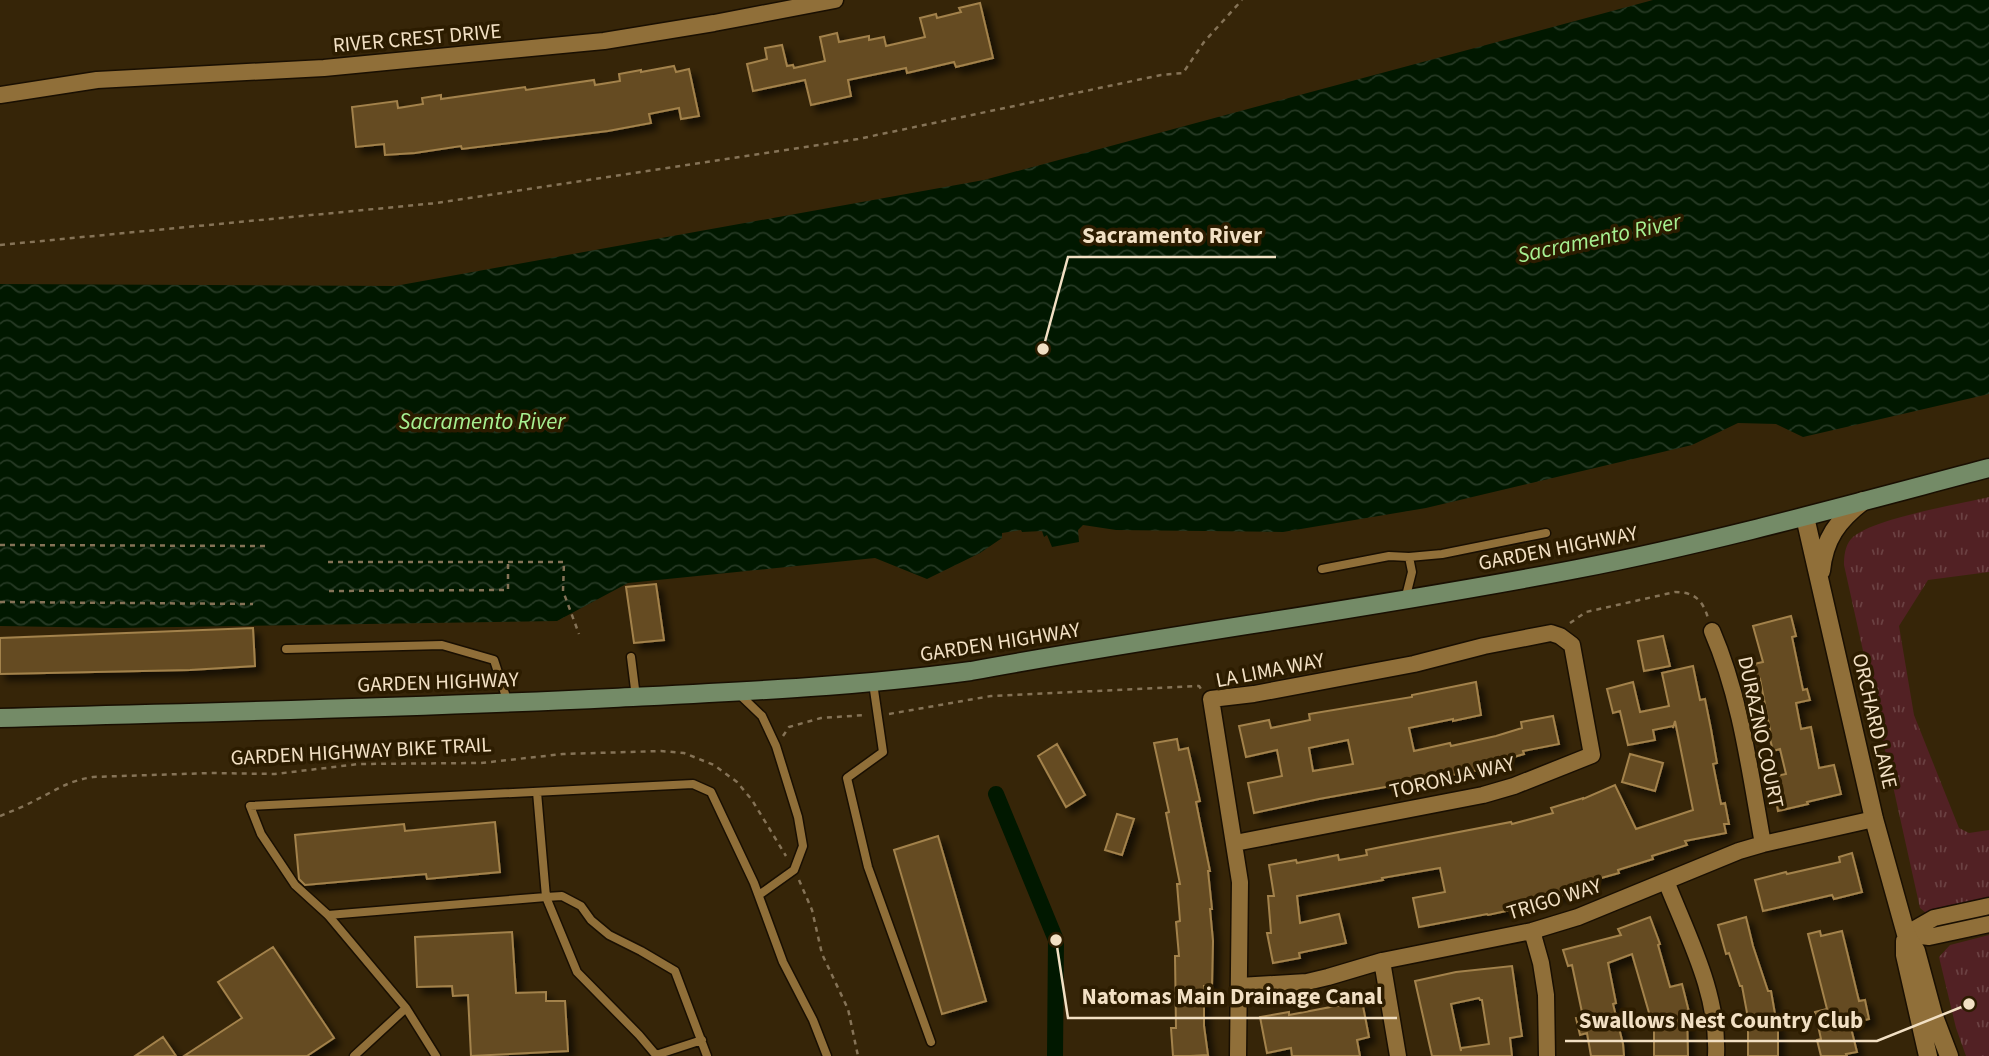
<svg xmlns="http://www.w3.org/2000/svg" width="1989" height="1056" viewBox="0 0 1989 1056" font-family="'Source Sans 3',sans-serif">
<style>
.grass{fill:url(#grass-tufts)}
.water{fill:url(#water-waves)}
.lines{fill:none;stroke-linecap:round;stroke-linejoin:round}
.canal{stroke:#011800;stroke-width:16}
.building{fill:#654c20;stroke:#a3824c;stroke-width:2;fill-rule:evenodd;filter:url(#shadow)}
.service-casing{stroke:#190f02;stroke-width:11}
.minor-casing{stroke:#190f02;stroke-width:19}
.tertiary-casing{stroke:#190f02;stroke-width:21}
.secondary-casing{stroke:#190f02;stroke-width:21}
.path{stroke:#857357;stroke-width:2.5;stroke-dasharray:5 5;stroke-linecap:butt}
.service{stroke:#906f39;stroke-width:8}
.minor{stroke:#906f39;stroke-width:16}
.tertiary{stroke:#906f39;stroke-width:18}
.secondary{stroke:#748b67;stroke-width:18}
.labels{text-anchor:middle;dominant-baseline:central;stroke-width:7;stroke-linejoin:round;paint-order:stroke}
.street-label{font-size:21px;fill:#f2e0c4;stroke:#2c1c00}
.water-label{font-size:23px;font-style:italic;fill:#a7f091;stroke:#2c1c00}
.leader{fill:none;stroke:#f2e0c4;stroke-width:2.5}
.callout-dot{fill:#f2e0c4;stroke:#2c1c00;stroke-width:2.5}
.callout-label{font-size:23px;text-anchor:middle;font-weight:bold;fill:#f2e0c4;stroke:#2c1c00;stroke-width:7;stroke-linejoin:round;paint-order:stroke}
</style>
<defs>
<pattern id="grass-tufts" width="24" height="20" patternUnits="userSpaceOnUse" patternTransform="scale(1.75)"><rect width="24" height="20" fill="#522124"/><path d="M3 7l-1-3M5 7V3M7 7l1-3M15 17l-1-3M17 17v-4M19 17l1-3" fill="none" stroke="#6b4142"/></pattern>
<pattern id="water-waves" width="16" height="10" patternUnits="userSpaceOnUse" patternTransform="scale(1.75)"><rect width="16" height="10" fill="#011800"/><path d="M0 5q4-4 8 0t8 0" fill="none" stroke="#263924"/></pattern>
<filter id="shadow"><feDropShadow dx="6" dy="6" stdDeviation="3.5" flood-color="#0009"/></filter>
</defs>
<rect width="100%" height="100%" fill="#362508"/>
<path class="grass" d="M 1989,497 L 1989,572 L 1928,580 L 1899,626 L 1914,715 L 1959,828 L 1969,833 L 1989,830 L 1989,901 L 1926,913 L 1920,908 L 1918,899 L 1844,565 C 1844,556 1845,546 1851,539 C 1869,519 1960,504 1989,497 Z
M 1989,935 L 1989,1056 L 1966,1056 L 1956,1028 L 1939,957 L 1950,945 Z"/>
<path class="water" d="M 1653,0 L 1989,0 L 1989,394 L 1803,437 L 1776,424 L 1738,423 L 1692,445 L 1426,508 L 1283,532 L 1116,530 L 1083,525 L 1078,530 L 1079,542 L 1052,547 L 1047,535 L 1044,537 L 1042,531 L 1022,532 L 1021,530 L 1002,533 L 1002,538 L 980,553 L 927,579 L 875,558 L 628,583 L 557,621 L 115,628 L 0,626 L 0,284 L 395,286 L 984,180 Z"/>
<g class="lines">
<path class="canal" d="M 996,794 L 1056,940 L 1055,1056"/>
</g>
<path class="building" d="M 980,3 L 993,58 L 956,67 L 954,62 L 907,73 L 906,68 L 848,80 L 851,96 L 811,105 L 805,80 L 753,91 L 747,64 L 767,59 L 765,48 L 782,45 L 787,66 L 793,65 L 794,68 L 825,61 L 820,37 L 837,33 L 839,42 L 869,36 L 869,40 L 884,37 L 886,46 L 925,37 L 920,18 L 936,14 L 937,18 L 961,12 L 959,8 Z
M 674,66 L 676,72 L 689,69 L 699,116 L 681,119 L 679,108 L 649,114 L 651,123 L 608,131 L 462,149 L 461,146 L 415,153 L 385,155 L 384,144 L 356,147 L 352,107 L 397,101 L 398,108 L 423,104 L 422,98 L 441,95 L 441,99 L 525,87 L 526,90 L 594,80 L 595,85 L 620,81 L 619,74 L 641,70 L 641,72 Z
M 656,584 L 664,640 L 634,643 L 626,587 Z
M 1791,616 L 1796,636 L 1792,637 L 1803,690 L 1807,689 L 1810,700 L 1796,703 L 1801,729 L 1811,727 L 1819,768 L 1834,765 L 1841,794 L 1807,802 L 1808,804 L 1778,811 L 1771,777 L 1786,774 L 1780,749 L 1773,751 L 1769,735 L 1771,735 L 1760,679 L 1758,680 L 1754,664 L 1763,662 L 1753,626 Z
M 253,628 L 255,666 L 190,670 L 0,674 L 0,638 Z
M 1663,636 L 1670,666 L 1644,671 L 1638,641 Z
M 1693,666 L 1700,700 L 1705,699 L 1711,729 L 1717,763 L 1713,764 L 1721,804 L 1725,803 L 1729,824 L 1724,824 L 1726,833 L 1685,841 L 1687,845 L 1652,856 L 1653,859 L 1618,870 L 1619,873 L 1587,882 L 1589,887 L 1561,896 L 1560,893 L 1520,908 L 1488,915 L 1487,914 L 1419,927 L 1413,898 L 1445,892 L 1440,868 L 1382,878 L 1383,880 L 1297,896 L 1300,923 L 1339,914 L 1346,943 L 1299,953 L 1300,958 L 1273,963 L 1267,933 L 1271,933 L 1268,896 L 1274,896 L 1269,865 L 1296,860 L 1297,863 L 1338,855 L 1339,860 L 1367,855 L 1366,850 L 1381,847 L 1511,822 L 1512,824 L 1553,813 L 1551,808 L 1583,798 L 1583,799 L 1615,785 L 1636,829 L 1693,810 L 1675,721 L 1673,728 L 1673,726 L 1653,730 L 1655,740 L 1628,745 L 1620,711 L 1613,713 L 1607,689 L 1633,682 L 1640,712 L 1669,706 L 1662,673 Z
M 1476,682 L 1481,715 L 1453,721 L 1453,719 L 1409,728 L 1414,751 L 1450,743 L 1451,746 L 1496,736 L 1522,728 L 1521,722 L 1553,716 L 1559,744 L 1523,751 L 1524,754 L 1490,764 L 1491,768 L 1319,799 L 1254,813 L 1248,783 L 1282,776 L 1277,750 L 1246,757 L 1239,726 L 1269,720 L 1271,728 L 1310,720 L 1309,714 L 1412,697 L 1412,695 ZM 1348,740 L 1353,764 L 1313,771 L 1309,748 Z
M 1177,739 L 1179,750 L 1188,748 L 1200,801 L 1196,802 L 1210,871 L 1208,871 L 1212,909 L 1210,909 L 1213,941 L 1212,986 L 1204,986 L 1204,1026 L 1208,1055 L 1190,1056 L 1173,1056 L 1171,1028 L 1176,1028 L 1175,956 L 1179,956 L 1176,922 L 1180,921 L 1177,884 L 1180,884 L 1166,813 L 1169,812 L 1154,743 Z
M 1057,744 L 1085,795 L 1066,807 L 1038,756 Z
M 1630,754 L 1663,763 L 1655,791 L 1622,782 Z
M 1117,814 L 1134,819 L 1122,855 L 1105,850 Z
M 495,822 L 500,872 L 427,879 L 426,874 L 305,885 L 299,879 L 295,835 L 404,824 L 405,831 Z
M 938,836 L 986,1001 L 942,1014 L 894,850 Z
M 1852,853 L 1862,892 L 1834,899 L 1832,895 L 1763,911 L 1755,880 L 1786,872 L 1787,874 L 1840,862 L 1839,857 Z
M 1650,917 L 1660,944 L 1658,945 L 1670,987 L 1682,984 L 1689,1012 L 1687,1012 L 1688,1056 L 1654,1056 L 1654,1030 L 1632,954 L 1608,963 L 1616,1003 L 1613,1004 L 1623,1044 L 1624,1056 L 1591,1056 L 1587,1033 L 1580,1035 L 1576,1018 L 1583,1017 L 1572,965 L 1568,966 L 1563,950 L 1621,935 L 1618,929 Z
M 1746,917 L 1753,946 L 1768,991 L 1771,991 L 1778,1031 L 1778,1056 L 1748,1056 L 1748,1018 L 1742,986 L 1740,986 L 1729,953 L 1726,954 L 1718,925 Z
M 1820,931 L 1821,936 L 1842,931 L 1859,1001 L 1865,1000 L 1869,1019 L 1850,1024 L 1857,1052 L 1846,1054 L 1847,1056 L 1821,1056 L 1817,1040 L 1821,1039 L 1815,1012 L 1827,1009 L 1808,934 Z
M 512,932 L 516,993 L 546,992 L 546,1001 L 565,1001 L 568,1051 L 471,1056 L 468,995 L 453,996 L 452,986 L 417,987 L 415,937 Z
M 273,947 L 334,1038 L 307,1056 L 184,1056 L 242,1018 L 218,982 Z
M 1512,966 L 1522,1036 L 1510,1038 L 1512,1056 L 1432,1056 L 1415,981 L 1456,972 ZM 1479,998 L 1480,1000 L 1482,1000 L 1489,1044 L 1461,1048 L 1461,1051 L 1451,1004 Z
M 1362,1001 L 1369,1037 L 1357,1040 L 1360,1056 L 1292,1056 L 1291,1048 L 1267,1053 L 1260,1017 L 1289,1012 L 1289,1015 Z
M 163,1037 L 176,1056 L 135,1056 Z"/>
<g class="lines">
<defs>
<path id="service" d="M 1322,569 L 1389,556 L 1409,557
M 1405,600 L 1412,572 L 1409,557 L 1442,554 L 1546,533
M 286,649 L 442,645 L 494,660 L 508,703
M 631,657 L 636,697
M 873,683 L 883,752 L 847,778 L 868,867 L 931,1042
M 738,693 L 762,716 L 776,746 L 798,817 L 803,846 L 794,870 L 759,895
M 537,792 L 546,897 L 562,896 L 581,906 L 591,920 L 609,935 L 641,951 L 675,971 L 707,1056
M 328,915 L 546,897 L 577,972 L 639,1035 L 656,1055 L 702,1040
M 354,1056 L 406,1008
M 436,1056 L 406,1008 L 328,915 L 295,885 L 261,834 L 250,806 L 693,784 L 711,792 L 754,883 L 783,962 L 813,1020 L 827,1056"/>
<path id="minor" d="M 0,95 L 97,80 L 324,68 L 604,41 L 714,23 L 835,0
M 1712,631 C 1741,698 1750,773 1763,844
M 1235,843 L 1483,795 L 1514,786 L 1592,755 L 1572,645 L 1560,636 L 1551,633 L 1484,646 L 1414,664 L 1254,694 L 1211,699 L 1240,882 L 1238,1056
M 1666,881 C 1688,937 1719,994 1716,1056
M 1532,931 L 1541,963 L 1546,995 L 1547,1056
M 1906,934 L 1934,918 L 1989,906
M 1906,934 L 1929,937 L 1989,924
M 1382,961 L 1398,1056
M 1239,986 L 1307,982 L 1328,977 L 1382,961 L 1532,931 L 1578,917 L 1739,851 L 1763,844 L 1874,819"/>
<path id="tertiary" d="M 1805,517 L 1874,819 L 1906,934 L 1916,951 L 1933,1014 L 1949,1056
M 1821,571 C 1824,539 1838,520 1863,501
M 1905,941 L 1905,955 L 1928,1056"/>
<path id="secondary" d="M 0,718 C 204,712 409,708 613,698 C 733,692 852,687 971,671 C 1173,634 1376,608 1577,569 C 1716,542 1852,504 1989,468"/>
</defs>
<use href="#service" class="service-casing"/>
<use href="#minor" class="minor-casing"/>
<use href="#tertiary" class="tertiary-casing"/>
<use href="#secondary" class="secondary-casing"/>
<path class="path" d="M 0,245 L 437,203 L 858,139 L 1161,75 L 1183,73 L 1204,42 L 1242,0
M 0,545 L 265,546
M 328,562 L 564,562 L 563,591 L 579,634
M 329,591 L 508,590 L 508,562
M 0,602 L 253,604
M 1570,623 L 1586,612 L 1675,592 C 1695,592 1703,601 1708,618
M 889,714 L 991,696 L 1199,686 L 1201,689
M 783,736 L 789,727 L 821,718 L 865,715
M 0,816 C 12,811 25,806 36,800 C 58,789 68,781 93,777 L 211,773 L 275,774 L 359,764 L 481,763 L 563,754 L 661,751 L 684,753 L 714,765 L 737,782 L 752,800 L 786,856
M 799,880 L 812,910 L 822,954 L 848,1009 L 858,1056"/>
<use href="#service" class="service"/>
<use href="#minor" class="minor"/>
<use href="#tertiary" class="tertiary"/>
<use href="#secondary" class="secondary"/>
</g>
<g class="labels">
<g class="street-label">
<text transform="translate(417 38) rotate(-5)">RIVER CREST DRIVE</text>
<text transform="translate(1558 548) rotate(-11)">GARDEN HIGHWAY</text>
<text transform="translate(1000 642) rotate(-9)">GARDEN HIGHWAY</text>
<text transform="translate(1270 670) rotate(-11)">LA LIMA WAY</text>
<text transform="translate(438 682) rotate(-2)">GARDEN HIGHWAY</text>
<text transform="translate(1875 721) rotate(77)">ORCHARD LANE</text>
<text transform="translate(1761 732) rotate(78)">DURAZNO COURT</text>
<text transform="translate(361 751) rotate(-3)">GARDEN HIGHWAY BIKE TRAIL</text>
<text transform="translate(1452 777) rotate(-13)">TORONJA WAY</text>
<text transform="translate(1554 899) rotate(-17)">TRIGO WAY</text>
</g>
<g class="water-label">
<text transform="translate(1599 238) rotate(-12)">Sacramento River</text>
<text x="482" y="421">Sacramento River</text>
</g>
</g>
<path class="leader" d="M1043 349L1068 257H1276M1056 940L1068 1018H1397M1969 1004L1877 1041H1565"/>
<g class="callout-dot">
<circle cx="1043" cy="349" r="7"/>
<circle cx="1056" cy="940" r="7"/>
<circle cx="1969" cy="1004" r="7"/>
</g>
<g class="callout-label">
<text x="1172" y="243">Sacramento River</text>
<text x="1232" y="1004">Natomas Main Drainage Canal</text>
<text x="1721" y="1028">Swallows Nest Country Club</text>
</g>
</svg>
